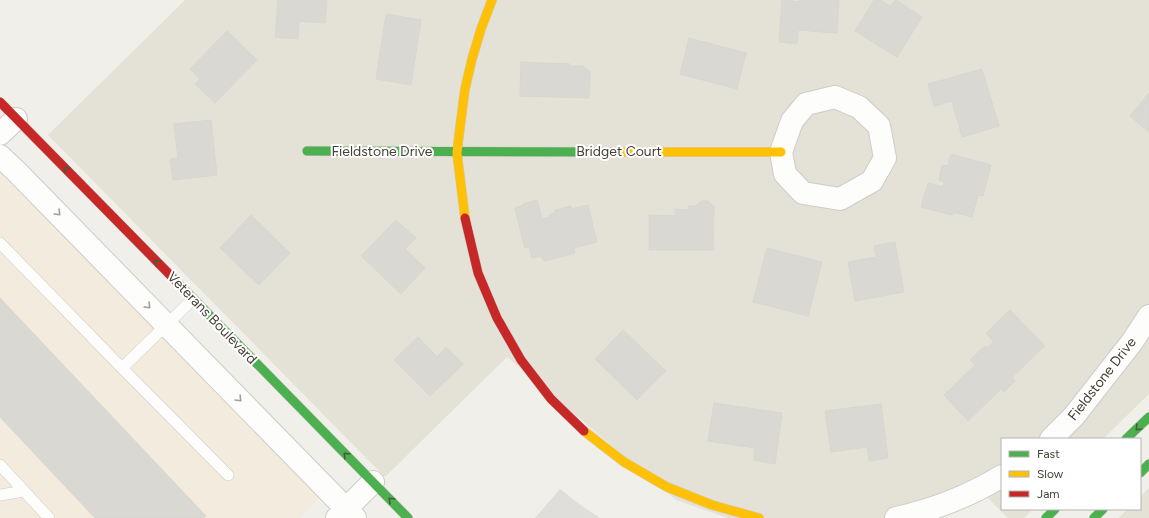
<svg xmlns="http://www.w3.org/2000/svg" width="1149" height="518" viewBox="0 0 1149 518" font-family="Figtree,sans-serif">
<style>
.residential{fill:#e4e1d7}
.commercial{fill:#f3ebdd}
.parking{fill:#dfdeda}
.building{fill:#dad8d3;stroke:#d8d6d0}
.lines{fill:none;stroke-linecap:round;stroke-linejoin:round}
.lane-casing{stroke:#ceccc7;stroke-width:12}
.street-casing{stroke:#ceccc7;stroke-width:24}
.fast-casing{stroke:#cfccc1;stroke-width:10}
.slow-casing{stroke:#cfccc1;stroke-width:10}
.jam-casing{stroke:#cfccc1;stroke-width:10}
.lane{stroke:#fdfdfc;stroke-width:11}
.street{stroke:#fdfdfc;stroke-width:22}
.fast{stroke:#4caf50;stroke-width:9}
.slow{stroke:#ffc107;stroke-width:9}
.jam{stroke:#c62828;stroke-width:9}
.oneway{stroke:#485c3c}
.oneway2{stroke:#a29e99}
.labels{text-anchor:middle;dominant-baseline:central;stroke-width:4;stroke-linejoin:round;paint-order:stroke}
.street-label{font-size:14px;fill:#464036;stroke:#fff}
</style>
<rect width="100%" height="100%" fill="#f0efea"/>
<path class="residential" d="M 185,0 L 1149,0 L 1149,394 L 1103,439 L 1002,439 L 1002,509 L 1033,509 L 1024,518 L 1008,518 L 985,495 L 924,518 L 728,518 L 676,500 L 507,357 L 385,477 L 48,135 Z
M 1149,488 L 1149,518 L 1118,518 L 1128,509 L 1140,509 L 1140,497 Z"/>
<path class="commercial" d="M 0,168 L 319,499 L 300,518 L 0,518 Z"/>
<path class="parking" d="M 560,489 L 579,504 L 600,518 L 535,518 Z"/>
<path class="building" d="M 278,0 L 327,0 L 325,23 L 299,21 L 298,39 L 275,37 Z
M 782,0 L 799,2 L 799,0 L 839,0 L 837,33 L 798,30 L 797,44 L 779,42 Z
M 874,0 L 880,0 L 890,6 L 896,0 L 922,17 L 897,57 L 855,31 Z
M 386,14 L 421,20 L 411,85 L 376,79 Z
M 227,31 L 257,60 L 215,103 L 195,84 L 200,79 L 190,69 Z
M 689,38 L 746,53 L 737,89 L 680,74 Z
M 521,62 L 570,64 L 570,66 L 582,66 L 590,71 L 589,98 L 520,96 Z
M 982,69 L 999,126 L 962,137 L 952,101 L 934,106 L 928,84 Z
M 1149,93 L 1149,132 L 1130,116 Z
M 211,120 L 217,175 L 173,180 L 170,159 L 178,158 L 174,124 Z
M 951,154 L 991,165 L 983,196 L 978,195 L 972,217 L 953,212 L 953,215 L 921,207 L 928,183 L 943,187 L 944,182 L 939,180 L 942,165 L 948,166 Z
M 537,200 L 542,219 L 550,217 L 549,215 L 555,213 L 555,210 L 571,206 L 571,209 L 588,205 L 597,242 L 574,248 L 575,253 L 545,261 L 541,258 L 541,256 L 532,258 L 529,247 L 525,248 L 515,208 L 524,205 L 523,204 Z
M 701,201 L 708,201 L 714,207 L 713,250 L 649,250 L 649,215 L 675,216 L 675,209 L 688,210 L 688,206 L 696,206 Z
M 251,215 L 290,253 L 259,285 L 220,248 Z
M 396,220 L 416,238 L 405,249 L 425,268 L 401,294 L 361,256 Z
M 895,242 L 904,292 L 855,301 L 848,262 L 876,257 L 874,246 Z
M 767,248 L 822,262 L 808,316 L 753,302 Z
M 0,298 L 206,516 L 203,518 L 95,518 L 0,417 Z
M 1010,310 L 1045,346 L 1012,377 L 1015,381 L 1004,392 L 1001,389 L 968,421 L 944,395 L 975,365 L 970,360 L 985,346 L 987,348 L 994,342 L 986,333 Z
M 623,330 L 666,371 L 637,400 L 595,359 Z
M 418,337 L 437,357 L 446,347 L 463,364 L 430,396 L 394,360 Z
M 714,403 L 782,413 L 775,464 L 754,460 L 755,448 L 708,441 Z
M 881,404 L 888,458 L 869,461 L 867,447 L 831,452 L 825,411 Z"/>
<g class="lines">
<defs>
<path id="lane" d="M 0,243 L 122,368
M 193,299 L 122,368 L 228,475
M 0,465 L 49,518
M 0,495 L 24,491"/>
<path id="street" d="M 835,97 L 859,107 L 879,126 L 885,158 L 872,181 L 840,199 L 803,193 L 785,174 L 781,152 L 792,121 L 806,104 Z
M 0,134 L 16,119
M 0,156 L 16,171 L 355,518
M 1051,439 L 1074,416 L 1132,342 L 1149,316
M 337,518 L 373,482
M 896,518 C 934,510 969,496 1002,476"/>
<path id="fast" d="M 307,151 L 614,152
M 177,282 L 408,518
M 1126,439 L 1149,417
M 1140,473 L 1149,464
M 1046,518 L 1055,509
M 1094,518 L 1103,509"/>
<path id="slow" d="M 614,152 L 781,152
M 465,218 L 457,153 L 459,135 L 465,89 L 472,59 L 481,29 L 492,0
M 584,431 L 624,462 L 667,487 L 712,505 L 759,518"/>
<path id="jam" d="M 0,102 L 177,282
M 465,218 L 478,273 L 497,318 L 521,360 L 551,399 L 584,431"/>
</defs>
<use href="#lane" class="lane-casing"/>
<use href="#street" class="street-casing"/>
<use href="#fast" class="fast-casing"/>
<use href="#slow" class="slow-casing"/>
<use href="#jam" class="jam-casing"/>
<use href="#lane" class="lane"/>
<use href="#street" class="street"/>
<use href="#fast" class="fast"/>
<use href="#slow" class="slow"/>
<use href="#jam" class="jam"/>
</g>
<defs><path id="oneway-chevron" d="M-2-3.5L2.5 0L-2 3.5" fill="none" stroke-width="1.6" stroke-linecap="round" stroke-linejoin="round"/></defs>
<g class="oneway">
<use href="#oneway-chevron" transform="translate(66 169) rotate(-134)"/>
<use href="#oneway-chevron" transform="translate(157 262) rotate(-134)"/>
<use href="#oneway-chevron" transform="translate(1138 428) rotate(135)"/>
<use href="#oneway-chevron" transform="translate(346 455) rotate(-134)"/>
<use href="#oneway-chevron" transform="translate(391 500) rotate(-135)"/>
</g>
<g class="oneway2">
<use href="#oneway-chevron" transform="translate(58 213) rotate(46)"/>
<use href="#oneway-chevron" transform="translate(148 306) rotate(46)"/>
<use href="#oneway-chevron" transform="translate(239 399) rotate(46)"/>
</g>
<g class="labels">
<g class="street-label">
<text x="382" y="151">Fieldstone Drive</text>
<text x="619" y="151">Bridget Court</text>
<text transform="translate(212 318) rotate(46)">Veterans Boulevard</text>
<text transform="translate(1102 379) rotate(-52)">Fieldstone Drive</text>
</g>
</g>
<rect x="1001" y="438" width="140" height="72" fill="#ffffff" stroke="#b5b3af"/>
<rect x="1009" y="451" width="20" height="6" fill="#4caf50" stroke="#b5b3af"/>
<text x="1037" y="458" font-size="12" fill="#464036">Fast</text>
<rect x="1009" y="471" width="20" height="6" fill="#ffc107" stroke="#b5b3af"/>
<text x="1037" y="478" font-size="12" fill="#464036">Slow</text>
<rect x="1009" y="491" width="20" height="6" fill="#c62828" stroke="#b5b3af"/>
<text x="1037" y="498" font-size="12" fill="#464036">Jam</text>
</svg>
